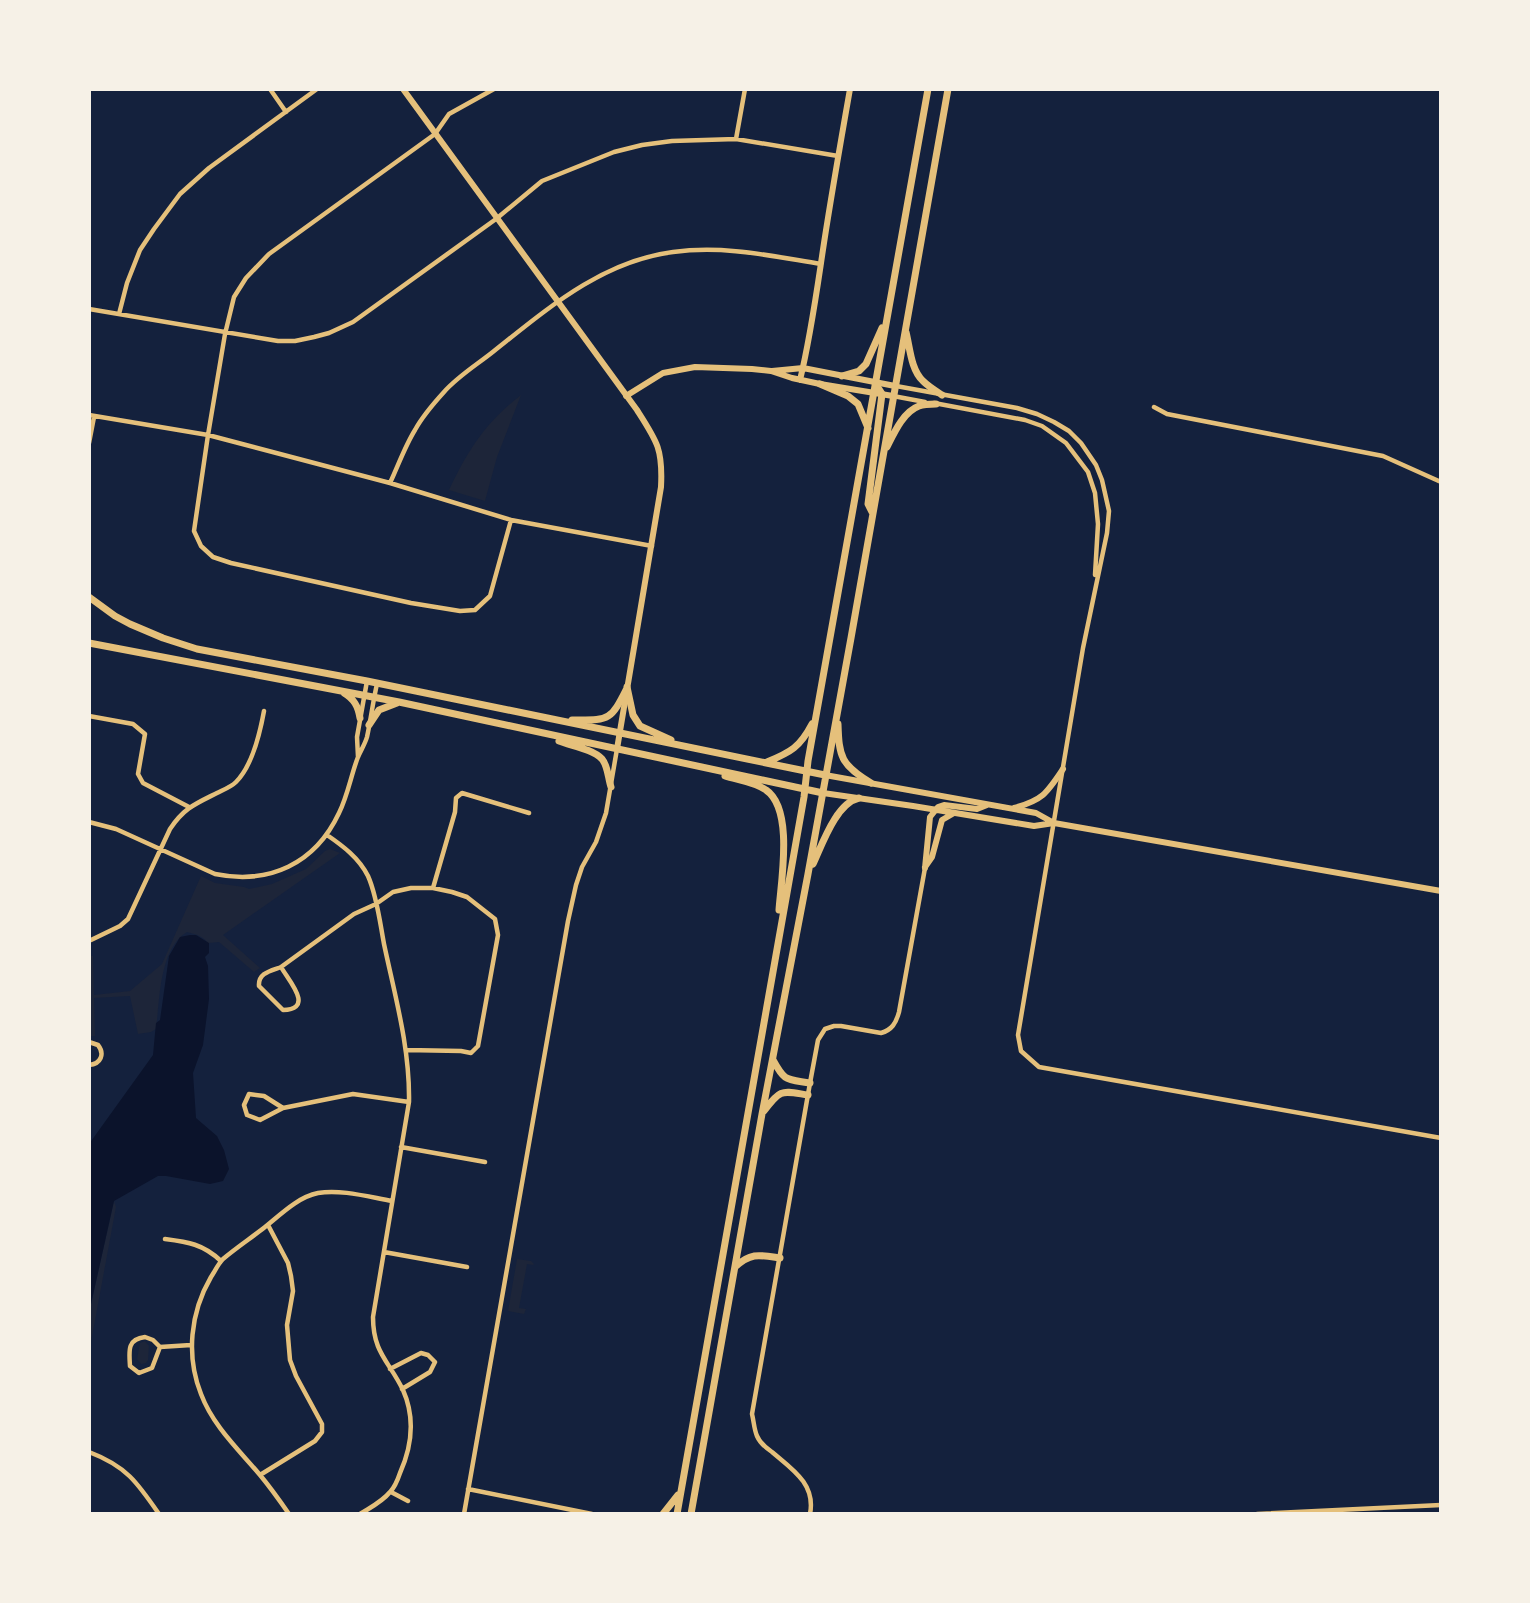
<svg xmlns="http://www.w3.org/2000/svg" width="1530" height="1603" viewBox="0 0 1530 1603" font-family="'Times New Roman',serif">
<style>
.green{fill:#1d2539}
.water{fill:#0b132b}
.lines{fill:none;stroke-linecap:round;stroke-linejoin:round}
.minor{stroke:#e5c07b;stroke-width:4.5}
.tertiary{stroke:#e5c07b;stroke-width:6}
.secondary{stroke:#e5c07b;stroke-width:7}
</style>
<rect width="100%" height="100%" fill="#14213d"/>
<path class="green" d="M 521,395 L 497,457 L 485,501 L 449,490 C 469,449 484,424 521,395 Z
M 330,849 L 340,853 L 223,935 L 260,968 L 254,972 L 219,942 L 209,943 L 209,946 C 205,936 197,935 187,932 C 159,949 160,999 156,1029 L 151,1032 L 138,1034 L 130,996 L 94,998 L 95,1036 L 89,1036 L 89,956 L 93,956 L 94,995 L 130,991 L 162,964 L 201,876 L 215,883 L 244,887 L 249,889 L 272,884 L 306,869 L 325,851 Z
M 114,1201 L 116,1207 L 89,1353 L 89,1313 Z
M 517,1259 L 531,1261 L 534,1264 L 533,1265 L 527,1264 L 519,1308 L 526,1309 L 524,1314 L 508,1311 Z
M 145,1341 L 149,1346 L 148,1360 L 146,1363 L 141,1364 L 137,1359 L 140,1343 Z"/>
<path class="water" d="M 190,935 L 196,935 L 209,943 L 209,953 L 205,957 L 208,966 L 209,999 L 203,1045 L 193,1073 L 196,1118 L 217,1136 L 224,1150 L 229,1169 L 223,1181 L 210,1184 L 166,1176 L 158,1176 L 114,1201 L 89,1313 L 89,1144 L 153,1055 L 156,1023 L 160,1020 L 169,956 L 180,937 Z"/>
<g class="lines">
<path class="minor" d="M 270,89 L 286,112
M 494,89 L 449,114 L 435,134 L 269,254 L 246,278 L 234,297 L 225,334 L 208,435 L 194,531 L 201,546 L 213,557 L 231,563 L 411,603 L 460,611 L 475,610 L 490,596 L 511,520
M 736,139 L 745,89
M 89,309 L 278,341 L 295,341 L 314,337 L 329,333 L 353,322 L 496,219 L 542,181 L 614,152 L 642,145 L 672,141 L 736,139 L 838,156
M 119,314 L 127,283 L 140,250 L 154,229 L 180,194 L 209,168 L 317,89
M 896,386 L 1017,408 L 1037,414 L 1054,422 L 1069,431 L 1081,443 L 1096,465 L 1102,480 L 1109,511 L 1107,533 L 1083,648 L 1018,1035 L 1021,1051 L 1039,1067 L 1441,1138
M 893,396 L 925,402
M 934,403 L 1025,420 L 1042,426 L 1066,443 L 1088,472 L 1095,493 L 1098,524 L 1095,575
M 1154,407 L 1167,414 L 1383,456 L 1441,482
M 89,415 L 208,435 L 390,483 L 511,520 L 652,546
M 89,443 L 94,417
M 390,483 C 398,466 405,446 415,430 C 422,417 434,403 444,392 C 458,376 478,364 494,351 C 547,309 602,261 673,252 C 724,245 771,256 821,264
M 89,716 L 133,724 L 145,734 L 138,774 L 143,783 L 189,807
M 358,757 L 357,737 L 367,681
M 89,822 L 116,829 L 215,874 C 269,885 315,864 339,813 C 348,795 351,775 358,757 C 361,750 365,744 367,737 C 371,719 373,701 377,684
M 327,835 C 343,846 359,858 368,876 C 377,896 380,923 384,944 C 395,996 410,1048 409,1102 L 373,1317 C 373,1353 389,1361 403,1390 C 415,1417 412,1446 400,1473 C 398,1479 395,1487 390,1492 C 382,1502 371,1507 360,1514
M 433,888 L 455,812 L 456,798 L 462,793 L 529,813
M 91,940 L 120,926 L 128,919 L 170,829 C 184,808 195,804 217,793 C 223,790 231,787 236,782 C 252,766 260,733 264,711
M 281,967 C 289,981 315,1009 283,1010 L 259,986 C 258,973 270,971 281,967 L 354,914 L 376,904 L 393,892 L 411,888 L 433,888 L 452,892 L 467,897 L 495,919 L 498,935 L 478,1046 L 471,1053 L 461,1051 L 406,1050
M 89,1042 L 98,1045 C 105,1054 101,1064 89,1065
M 283,1108 L 264,1096 L 249,1094 L 244,1105 L 247,1115 L 260,1120 L 283,1108 L 353,1094 L 409,1102
M 401,1147 L 485,1162
M 165,1239 C 188,1242 203,1244 221,1261
M 384,1252 L 467,1267
M 145,1337 L 153,1340 L 160,1347 L 152,1368 L 139,1373 L 130,1366 C 129,1351 127,1339 145,1337 Z
M 160,1347 L 191,1345
M 390,1369 L 421,1353 L 428,1355 L 435,1362 L 430,1372 L 402,1389
M 89,1452 C 126,1466 137,1482 159,1514
M 260,1475 L 315,1441 L 322,1432 L 322,1424 L 296,1376 L 290,1360 L 287,1325 L 293,1291 L 291,1276 L 288,1263 L 268,1225
M 468,1489 L 592,1514
M 391,1492 L 408,1501
M 289,1514 C 280,1501 270,1487 260,1475 C 239,1450 213,1426 201,1394 C 186,1356 190,1313 211,1277 C 215,1271 218,1264 223,1259 C 236,1248 251,1238 265,1227 C 281,1214 298,1197 318,1193 C 341,1189 369,1197 392,1201
M 464,1514 L 568,921 L 576,885 L 582,867 L 596,842 L 606,813 L 617,749
M 810,1514 C 816,1484 792,1469 772,1452 C 766,1448 760,1443 757,1436 C 754,1429 754,1422 752,1414 L 810,1083 L 818,1040 L 825,1029 L 834,1026 L 841,1026 L 881,1033 C 892,1030 896,1023 899,1012 L 925,868
M 1257,1514 L 1441,1505"/>
<path class="tertiary" d="M 403,89 L 637,410 C 657,441 663,449 661,487 L 617,749
M 772,371 L 803,368 L 895,386
M 800,380 C 811,335 817,289 824,243 C 832,191 841,140 850,89
M 626,396 L 663,373 L 695,367 L 752,369 L 771,371 L 792,378 L 820,384 L 893,396
M 825,775 L 1036,813 L 1054,823
M 823,793 L 913,806 L 1034,826 L 1054,823 L 1441,891
M 1014,808 C 1043,800 1047,793 1063,769
M 925,867 L 932,857 L 942,820 L 954,813
M 925,868 L 930,817 L 938,807 L 944,805 L 977,809 L 987,805"/>
<path class="secondary" d="M 906,332 C 910,348 911,370 923,381 C 929,387 936,391 942,395
M 842,376 L 859,371 L 866,364 L 882,328
M 820,384 L 848,396 L 858,404 L 868,428
M 887,447 C 894,433 903,412 919,406 C 924,404 931,404 936,404
M 872,512 L 868,504 L 882,394 L 875,383
M 89,597 L 115,616 L 130,624 L 163,638 L 197,649 L 367,681 L 825,775
M 89,643 L 399,702 L 823,793
M 627,687 L 633,715 L 640,726 L 671,740
M 344,693 C 354,699 358,706 360,718
M 572,720 C 609,720 610,722 627,688
M 838,724 C 839,757 841,765 871,783
M 369,725 L 379,710 L 397,703
M 559,741 C 572,746 592,749 602,759 C 608,766 608,778 611,787
M 767,762 C 791,752 800,747 812,724
M 725,776 C 738,780 755,782 766,790 C 794,809 781,881 779,910
M 813,864 C 822,845 836,803 859,798
M 773,1060 C 785,1082 786,1079 810,1083
M 764,1111 C 781,1088 782,1091 808,1095
M 735,1267 C 751,1252 760,1255 780,1258
M 663,1514 L 678,1495
M 677,1514 L 804,797 L 808,761 L 928,89
M 691,1514 L 762,1114 L 808,874 L 851,638 L 948,89"/>
</g>
<rect width="1530" height="1603" fill="none" stroke="#f6f1e7" stroke-width="182"/>
</svg>
